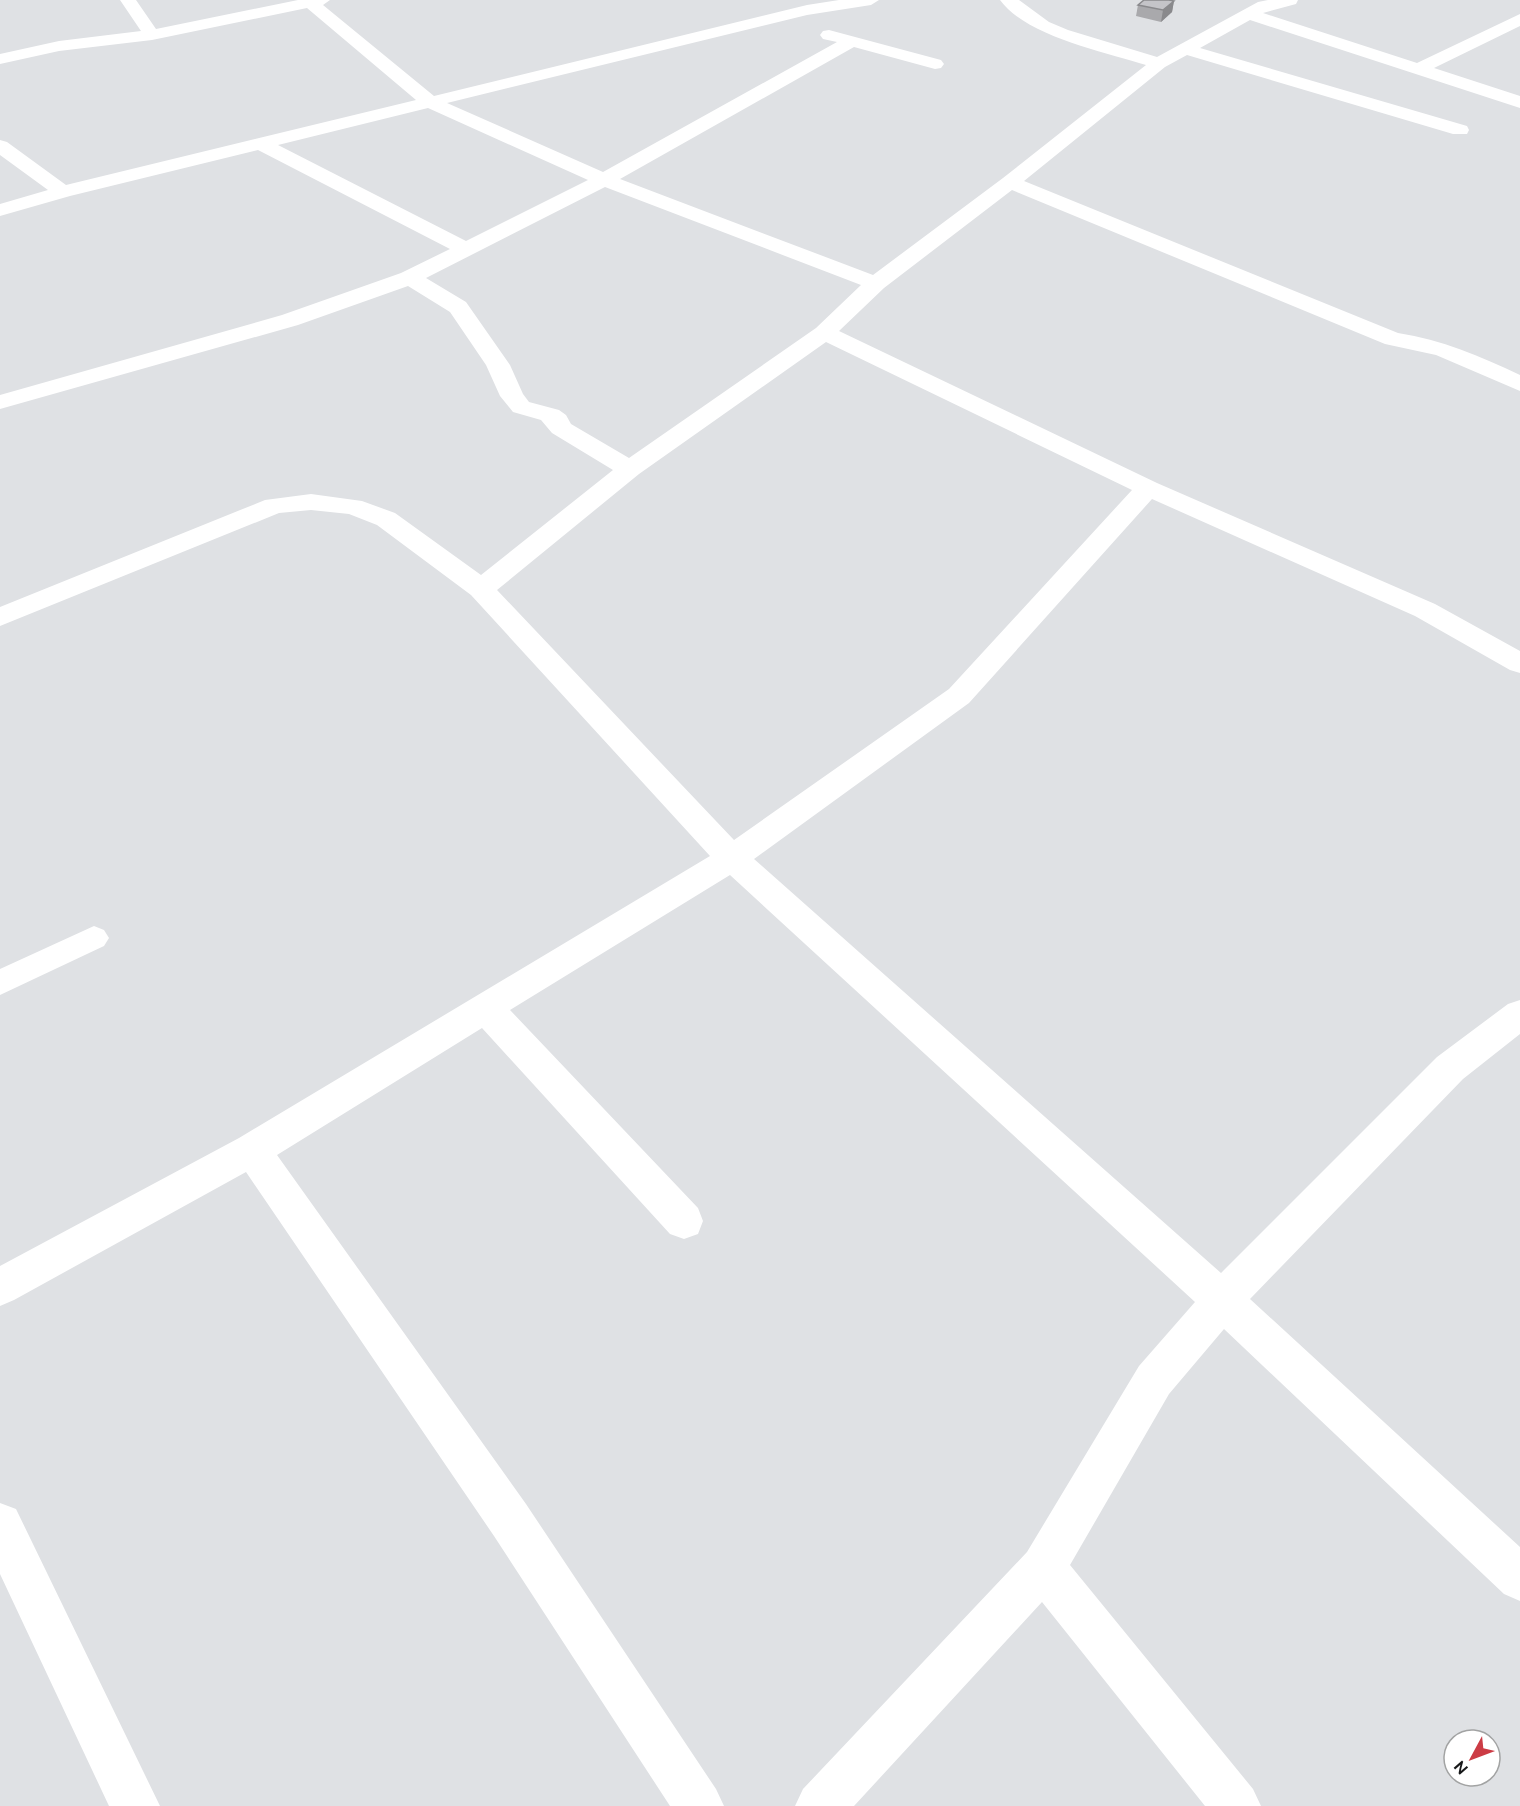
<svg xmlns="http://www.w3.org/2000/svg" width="1520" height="1806" viewBox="0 0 1520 1806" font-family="Ubuntu,sans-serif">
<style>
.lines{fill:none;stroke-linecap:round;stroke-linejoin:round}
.service{fill:#fff;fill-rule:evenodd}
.minor{fill:#fff;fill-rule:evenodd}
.wall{fill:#a9a9ac}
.shaded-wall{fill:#89898c}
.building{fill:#c4c4c8;stroke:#89898c;stroke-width:1.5}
</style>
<rect width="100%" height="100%" fill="#dfe1e4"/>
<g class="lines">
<path class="service" d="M 94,926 L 104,930 L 109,938 L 104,946 L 0,995 L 0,969 Z"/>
<path class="minor" d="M 120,0 L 136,0 L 156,29 L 298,0 L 330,0 L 323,5 L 434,96 L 807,5 L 839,0 L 879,0 L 871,5 L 807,15 L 447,103 L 603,172 L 837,42 L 823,39 L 820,35 L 823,31 L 829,30 L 941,60 L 944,64 L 941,68 L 935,69 L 854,47 L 620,179 L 873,275 L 1003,178 L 1146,65 C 1104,52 1026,36 1000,0 L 1019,0 L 1049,22 L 1068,30 L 1157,57 L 1258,2 L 1268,0 L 1298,0 L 1296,4 L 1263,13 L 1417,63 L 1520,14 L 1520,26 L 1434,68 L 1520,96 L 1520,108 L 1250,20 L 1200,48 L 1467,126 L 1469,130 L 1467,134 L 1453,134 L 1187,55 L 1165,67 L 1024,181 L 1398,333 C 1442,340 1480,356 1520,375 L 1520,391 L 1436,355 L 1385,344 L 1012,190 L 884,288 L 839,331 L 1157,483 L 1435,604 L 1520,651 L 1520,673 L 1510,670 L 1415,616 L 1152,499 L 969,703 L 754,859 L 1221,1273 L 1437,1057 L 1508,1004 L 1520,1000 L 1520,1034 L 1463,1079 L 1250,1299 L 1520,1547 L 1520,1601 L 1504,1594 L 1224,1329 L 1169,1394 L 1070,1565 L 1253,1789 L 1261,1806 L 1205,1806 L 1042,1602 L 854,1806 L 795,1806 L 803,1789 L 1027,1552 L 1139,1366 L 1195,1302 L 730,875 L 510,1010 L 698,1208 L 703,1221 L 698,1234 L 684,1239 L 670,1234 L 482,1028 L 277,1155 L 526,1504 L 716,1789 L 724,1806 L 670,1806 L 494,1536 L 246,1172 L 14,1300 L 0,1306 L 0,1266 L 239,1138 L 710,856 L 471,595 L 377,525 L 349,514 L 311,510 L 279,513 L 0,626 L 0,607 L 265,500 L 311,494 L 362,501 L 395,513 L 481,575 L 613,470 L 552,433 L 541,420 L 513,412 L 500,396 L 486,365 L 450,312 L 408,286 L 298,325 L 0,409 L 0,395 L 282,315 L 401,273 L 450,249 L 258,150 L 70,196 L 0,216 L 0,204 L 48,190 L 0,155 L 0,140 L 7,142 L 66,185 L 416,100 L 307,8 L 152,40 L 59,51 L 0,64 L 0,54 L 59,41 L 141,31 ZM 428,108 L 588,180 L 466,241 L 278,145 ZM 605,187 L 861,285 L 816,328 L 629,458 L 571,424 L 566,415 L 559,410 L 529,402 L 523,394 L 510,365 L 466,302 L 426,278 ZM 826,342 L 1132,490 L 949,689 L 734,840 L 497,590 L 639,474 Z
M 0,1503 L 16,1509 L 160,1806 L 109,1806 L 0,1574 Z"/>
</g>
<path class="wall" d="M 1174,1 L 1172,12 L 1161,22 L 1136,16 L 1138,5 Z"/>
<path class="shaded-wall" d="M 1174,1 L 1172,12 L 1161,22 L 1163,10 Z"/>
<path class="building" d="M 1144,0 L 1169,0 L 1174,1 L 1163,10 L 1138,5 Z"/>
<g transform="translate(1472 1758) rotate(229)"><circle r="28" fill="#ffffff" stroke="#a2a3a3" stroke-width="1.5"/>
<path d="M0-4.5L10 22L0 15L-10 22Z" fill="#cc3c45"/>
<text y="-9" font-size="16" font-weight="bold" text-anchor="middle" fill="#171819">N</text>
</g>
</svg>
